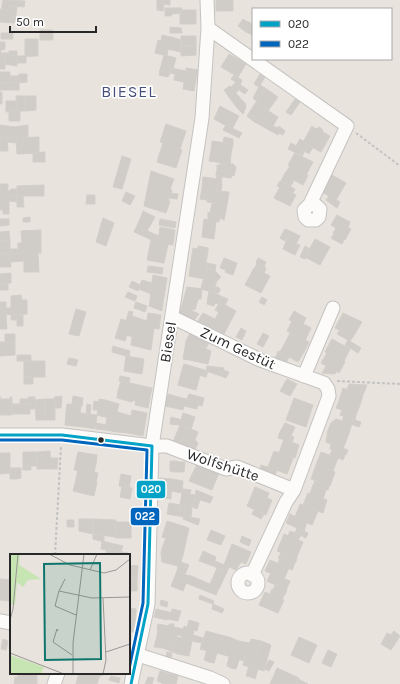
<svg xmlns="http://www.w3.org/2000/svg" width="400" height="684" viewBox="0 0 400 684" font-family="Karla,sans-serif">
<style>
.building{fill:#d0cdc8;stroke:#d2cfc9}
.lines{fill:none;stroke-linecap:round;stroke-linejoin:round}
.minor-casing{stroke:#c4c3c2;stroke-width:15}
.path{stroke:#c4c3c3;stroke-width:2;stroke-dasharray:3 2;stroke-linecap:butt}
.minor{stroke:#fcfbfa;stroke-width:13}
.bus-1-casing{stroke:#fff;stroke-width:6}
.bus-2-casing{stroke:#fff;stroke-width:6}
.bus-1{stroke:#02a3c6;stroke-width:3}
.bus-2{stroke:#0065bd;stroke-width:3}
.bus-dot{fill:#282828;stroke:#fff;stroke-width:1.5}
.labels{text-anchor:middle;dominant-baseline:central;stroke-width:3.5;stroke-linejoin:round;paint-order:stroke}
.street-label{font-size:15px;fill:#282828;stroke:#fff}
.neighbourhood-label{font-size:16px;letter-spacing:1px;fill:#474e7a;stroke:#fff}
.inset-road{fill:none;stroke:#9b9894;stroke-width:1}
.view{fill:#0f766e;fill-opacity:0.15;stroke:#0f766e;stroke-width:2}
.inset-edge{fill:none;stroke:#282828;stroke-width:2}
.line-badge{stroke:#fff;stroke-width:1.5}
.badge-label{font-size:11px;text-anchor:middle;font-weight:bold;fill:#fff}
</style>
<rect width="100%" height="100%" fill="#e8e3dc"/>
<path class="building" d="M 3,0 L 25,1 L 24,7 L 2,5 Z
M 157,0 L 170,0 L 170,5 L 157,3 Z
M 216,0 L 233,0 L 233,11 L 216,11 Z
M 157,3 L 164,4 L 163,11 L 157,10 Z
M 2,5 L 17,6 L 15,23 L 0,22 L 0,9 L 2,9 Z
M 165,8 L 182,8 L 180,13 L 172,14 L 171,16 L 165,16 Z
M 180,10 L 196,10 L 196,24 L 180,24 Z
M 243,19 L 247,22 L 242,29 L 238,26 Z
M 247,21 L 252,24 L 246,32 L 242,29 Z
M 252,24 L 253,25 L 253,35 L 246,32 Z
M 170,27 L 181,28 L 182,33 L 170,33 Z
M 40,30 L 53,30 L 53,40 L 40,40 Z
M 1,33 L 13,33 L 13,39 L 1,39 Z
M 162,35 L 175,38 L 174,44 L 161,41 Z
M 181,36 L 196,36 L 196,46 L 181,46 Z
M 175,38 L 181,40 L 181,46 L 174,44 Z
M 25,39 L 38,39 L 38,56 L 25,56 Z
M 158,40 L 169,43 L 167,56 L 155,53 Z
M 0,42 L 5,42 L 5,49 L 1,50 L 1,53 L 9,53 L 9,55 L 0,55 Z
M 169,43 L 174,44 L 172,50 L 168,49 Z
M 174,44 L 181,46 L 181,52 L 172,50 Z
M 181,46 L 196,46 L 196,55 L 181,56 Z
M 9,51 L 17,51 L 17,55 L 9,55 Z
M 229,54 L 246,64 L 238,77 L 221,67 Z
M 0,55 L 5,55 L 5,69 L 0,69 Z
M 5,55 L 17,55 L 17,66 L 5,64 Z
M 164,55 L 176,58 L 173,69 L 170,68 L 170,73 L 160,70 Z
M 17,56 L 33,56 L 26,56 L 26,63 L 17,63 Z
M 170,68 L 176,69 L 175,74 L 170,73 Z
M 186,68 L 198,70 L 196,79 L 175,74 L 176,69 L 186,71 Z
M 160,70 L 170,73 L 168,77 L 159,75 Z
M 0,72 L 10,72 L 10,83 L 0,83 Z
M 19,74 L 27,74 L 27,82 L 16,83 L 16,76 L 19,76 Z
M 175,74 L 196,79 L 194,91 L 183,89 L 184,82 L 174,80 Z
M 260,74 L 265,77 L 259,87 L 254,84 Z
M 234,75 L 242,80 L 240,85 L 231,79 Z
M 10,76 L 16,76 L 16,83 L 10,83 Z
M 236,82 L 242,86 L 236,93 L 231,87 Z
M 0,83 L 10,83 L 10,90 L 0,90 Z
M 10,83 L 19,83 L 19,90 L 10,90 Z
M 260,85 L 265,88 L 257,102 L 253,98 Z
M 230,86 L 241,99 L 234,104 L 224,90 Z
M 242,86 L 248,90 L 245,94 L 239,90 Z
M 265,88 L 278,97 L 268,111 L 257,103 Z
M 0,92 L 2,92 L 2,104 L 0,104 Z
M 16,96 L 25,96 L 25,111 L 17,111 Z
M 25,96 L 36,96 L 36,110 L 25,111 Z
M 241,99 L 245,103 L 239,110 L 234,104 Z
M 295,99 L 300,102 L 291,115 L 286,112 Z
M 6,101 L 17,101 L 17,111 L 6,112 Z
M 256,102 L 263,107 L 256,118 L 249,113 Z
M 245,103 L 246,107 L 243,114 L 239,110 Z
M 220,106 L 239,116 L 232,129 L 214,119 Z
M 263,107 L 270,112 L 263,123 L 256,118 Z
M 20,111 L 20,121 L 9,121 L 9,112 Z
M 270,112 L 278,117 L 273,126 L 278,128 L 279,126 L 285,131 L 283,135 L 279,133 L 278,135 L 253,121 L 256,118 L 263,123 Z
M 249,113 L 255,118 L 253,121 L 247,116 Z
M 166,124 L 186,131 L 183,140 L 163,133 Z
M 0,125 L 15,127 L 28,125 L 28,137 L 0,138 Z
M 226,125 L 242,133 L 239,138 L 223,130 Z
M 312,126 L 316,129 L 319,127 L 322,129 L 323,132 L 330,136 L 321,152 L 303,142 Z
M 163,133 L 183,140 L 180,149 L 160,142 Z
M 39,137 L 39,153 L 17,154 L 16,138 Z
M 224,137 L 233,139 L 233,144 L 223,142 Z
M 0,138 L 7,138 L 8,151 L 0,151 Z
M 7,138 L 16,138 L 16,143 L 7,142 Z
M 300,139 L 313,147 L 309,154 L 296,146 Z
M 212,141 L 233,144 L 231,154 L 211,151 Z
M 163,143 L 182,150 L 179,159 L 160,152 Z
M 291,143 L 305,151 L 302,156 L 288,149 Z
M 211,151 L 231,154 L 230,164 L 209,161 Z
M 45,152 L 45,162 L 33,162 L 33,153 Z
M 160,152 L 179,159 L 176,168 L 157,162 Z
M 295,153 L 313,162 L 306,175 L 288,165 Z
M 122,156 L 131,159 L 122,189 L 113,187 Z
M 220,163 L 233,164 L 236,167 L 234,176 L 227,172 L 228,166 L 220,165 Z
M 217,165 L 228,166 L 227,171 L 217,170 Z
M 290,166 L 308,175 L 303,185 L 284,175 Z
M 217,170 L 225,171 L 224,177 L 216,175 Z
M 151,171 L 174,179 L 170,189 L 172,190 L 168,201 L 170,201 L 166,213 L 144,206 Z
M 225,171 L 232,175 L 231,178 L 224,177 Z
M 216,175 L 222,177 L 221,184 L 218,183 Z
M 284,175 L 294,180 L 291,186 L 281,181 Z
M 332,175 L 346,183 L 336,200 L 322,192 Z
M 203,177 L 218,179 L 216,191 L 202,189 Z
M 280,181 L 295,189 L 293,193 L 277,186 Z
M 218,183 L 222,184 L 221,191 L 217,191 Z
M 0,184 L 8,184 L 8,192 L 11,189 L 17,189 L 17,196 L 0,197 Z
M 44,185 L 44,196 L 17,196 L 17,186 Z
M 280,187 L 296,195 L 290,206 L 274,198 Z
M 202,189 L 217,191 L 215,201 L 200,199 Z
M 217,191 L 229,192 L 227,205 L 207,202 L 207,200 L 215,201 Z
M 126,192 L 135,196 L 130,205 L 122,201 Z
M 171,193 L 178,194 L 177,199 L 169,198 Z
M 87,195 L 95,195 L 95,204 L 86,204 Z
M 17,196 L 23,196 L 24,207 L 17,207 Z
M 17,196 L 17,202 L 9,201 L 9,214 L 3,214 L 3,210 L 0,210 L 0,197 Z
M 329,196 L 340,202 L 337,208 L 326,200 Z
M 212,203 L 227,205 L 224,220 L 210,213 Z
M 143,211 L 155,217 L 151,224 L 140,219 Z
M 208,212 L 220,217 L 219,222 L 208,219 Z
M 337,215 L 350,222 L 348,228 L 351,229 L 345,240 L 333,233 L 336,228 L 331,225 Z
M 30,217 L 30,222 L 23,222 L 23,218 Z
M 103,218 L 114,223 L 106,246 L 96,242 Z
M 0,219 L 9,219 L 9,225 L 0,226 Z
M 140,219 L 151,224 L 147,231 L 143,229 L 141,235 L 134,232 Z
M 160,219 L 176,222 L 175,228 L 159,225 Z
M 204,219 L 216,221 L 214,239 L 202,237 Z
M 160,227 L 175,230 L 173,245 L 158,243 Z
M 143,229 L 159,236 L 158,243 L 141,235 Z
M 285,229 L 290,231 L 285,241 L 280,238 Z
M 41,230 L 41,253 L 10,254 L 10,249 L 18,249 L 18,243 L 22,243 L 21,231 Z
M 9,231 L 10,241 L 0,241 L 0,232 Z
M 290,231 L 300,236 L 296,244 L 300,245 L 295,255 L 283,249 Z
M 334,234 L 344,240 L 342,244 L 331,238 Z
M 315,239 L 330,247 L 320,265 L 305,257 Z
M 151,240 L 168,245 L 164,263 L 147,260 Z
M 0,241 L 10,241 L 10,254 L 0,254 Z
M 198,246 L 208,248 L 208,251 L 198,249 Z
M 305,246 L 310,249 L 305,259 L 300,257 Z
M 193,248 L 208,251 L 206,263 L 191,261 Z
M 38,253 L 39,272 L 24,272 L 24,261 L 11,262 L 10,254 Z
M 0,254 L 10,254 L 11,267 L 0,267 Z
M 224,258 L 229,260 L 226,270 L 220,268 Z
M 258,258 L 266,262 L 264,267 L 256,263 Z
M 229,260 L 237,263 L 233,275 L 225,272 Z
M 191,261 L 207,263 L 204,279 L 189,276 Z
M 207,263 L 216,265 L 215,271 L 207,269 Z
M 257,263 L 266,268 L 264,273 L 255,268 Z
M 148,266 L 157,267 L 156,273 L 147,272 Z
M 157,267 L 163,268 L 162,274 L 156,273 Z
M 254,268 L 270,276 L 261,293 L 245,285 Z
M 207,269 L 215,271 L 221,277 L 217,281 L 204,278 Z
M 11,273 L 11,283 L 0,284 L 0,274 Z
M 153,275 L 167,278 L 165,291 L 151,289 Z
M 204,278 L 217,280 L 215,287 L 202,284 Z
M 142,280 L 152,283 L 151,289 L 140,285 Z
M 132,281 L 140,285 L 138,291 L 129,287 Z
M 0,284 L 8,284 L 8,290 L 0,290 Z
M 202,284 L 215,287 L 213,292 L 201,289 Z
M 140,285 L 151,289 L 151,294 L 139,289 Z
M214 290a3 3 0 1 1 6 0a3 3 0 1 1-6 0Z
M 187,287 L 202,289 L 201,299 L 198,299 L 195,310 L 193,309 L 192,311 L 199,314 L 192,323 L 179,316 Z
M 151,289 L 165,291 L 163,303 L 150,301 Z
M 209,290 L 223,297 L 218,304 L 215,303 L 214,306 L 207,304 Z
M 128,292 L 137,296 L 135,301 L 125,297 Z
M 21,295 L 22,300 L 27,300 L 27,314 L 0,315 L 0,302 L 6,302 L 6,308 L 11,308 L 11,296 Z
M 223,297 L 228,299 L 225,305 L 236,311 L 224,334 L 198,321 L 203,313 L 215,319 L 219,312 L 215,310 Z
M 262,297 L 267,300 L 264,305 L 259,302 Z
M 150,301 L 163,303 L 162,311 L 149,306 Z
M 136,302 L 147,306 L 145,312 L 134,308 Z
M 76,309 L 86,312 L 79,336 L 69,334 Z
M 129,311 L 133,312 L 130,322 L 126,321 Z
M 294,311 L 306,318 L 303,324 L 293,319 L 292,321 L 289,320 Z
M 148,313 L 161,315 L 159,329 L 146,327 Z
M 343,313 L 362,322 L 353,337 L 335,328 Z
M 0,315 L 6,315 L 7,329 L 0,329 Z
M 11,315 L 17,315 L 17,320 L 11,320 Z
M 17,315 L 23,315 L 23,326 L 17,326 Z
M 132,316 L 141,319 L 139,325 L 130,322 Z
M 121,319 L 134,323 L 132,337 L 127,335 L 125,341 L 115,338 Z
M 141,319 L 147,321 L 146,327 L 139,325 Z
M 293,319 L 311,328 L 305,341 L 287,331 Z
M 134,323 L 154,328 L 151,350 L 131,345 Z
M 241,328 L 246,331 L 242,340 L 236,337 Z
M 340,330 L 353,337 L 350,341 L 337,334 Z
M 191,331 L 210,341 L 206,348 L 186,341 Z
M 263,333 L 269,336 L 263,347 L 257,344 Z
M 290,333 L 309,342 L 304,352 L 285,343 Z
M 5,334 L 15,334 L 15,342 L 5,342 Z
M 332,339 L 350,349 L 344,361 L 345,362 L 325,352 Z
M 348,340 L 361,348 L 358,353 L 345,345 Z
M 186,341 L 198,345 L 195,361 L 183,359 Z
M 0,342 L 15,342 L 15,355 L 0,356 Z
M 285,343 L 304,352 L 298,362 L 280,352 Z
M 198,345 L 211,351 L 208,364 L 194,361 Z
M 113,346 L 130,351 L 129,357 L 112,352 Z
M 278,351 L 289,357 L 285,365 L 274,361 Z
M 325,352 L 345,362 L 339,373 L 321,363 L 327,353 Z
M 17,355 L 31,355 L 31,361 L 17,361 Z
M 126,356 L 144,359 L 142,374 L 124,371 Z
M 69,358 L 78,360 L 76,366 L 67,364 Z
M 24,361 L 45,361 L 45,377 L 24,377 Z
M 184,364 L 208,371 L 206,377 L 182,370 Z
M 207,366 L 224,368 L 221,376 L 206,371 Z
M 326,366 L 336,371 L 335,374 L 322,373 Z
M 182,370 L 200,375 L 196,390 L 178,385 Z
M 223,370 L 229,372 L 226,378 L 221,376 Z
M 120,376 L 130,378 L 129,383 L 119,381 Z
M 24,377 L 33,377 L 33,384 L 24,384 Z
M 287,379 L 297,384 L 290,396 L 280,391 Z
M 121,381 L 139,385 L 136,395 L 118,391 Z
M 349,384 L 367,385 L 363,395 L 347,390 Z
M 139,385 L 152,388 L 150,398 L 136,395 Z
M 343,388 L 363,395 L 360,405 L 340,398 Z
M 118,391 L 137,395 L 136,401 L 133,400 L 132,402 L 117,398 Z
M 168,394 L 182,398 L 179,409 L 165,406 Z
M 189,394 L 204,398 L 202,406 L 198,405 L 198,402 L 187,399 Z
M 137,395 L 150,398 L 148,408 L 135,405 Z
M 0,396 L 0,399 L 10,399 L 10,397 L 12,397 L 12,415 L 0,415 Z
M 62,396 L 61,408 L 55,408 L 54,397 Z
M 73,396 L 78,397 L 77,405 L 72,404 Z
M 28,397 L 35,397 L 35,409 L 30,409 Z
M 78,397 L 83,398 L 82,406 L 77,405 Z
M 182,398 L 198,402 L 197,409 L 184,406 L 183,410 L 179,409 Z
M 294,398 L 313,405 L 306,427 L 286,420 Z
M 340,398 L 360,405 L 356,415 L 336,408 Z
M 20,399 L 30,399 L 30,404 L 20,404 Z
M 45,399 L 45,420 L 36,420 L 35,400 Z
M 45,399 L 55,399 L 55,420 L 45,420 Z
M 99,399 L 105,400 L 103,414 L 105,414 L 105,417 L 97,415 Z
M 105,400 L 119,404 L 117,412 L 111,410 L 110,417 L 105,417 L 105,414 L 103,414 Z
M 94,401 L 99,402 L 98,410 L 93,410 Z
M 12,404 L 30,404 L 30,414 L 12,414 Z
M 67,404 L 77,405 L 76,412 L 66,411 Z
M 87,404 L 91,405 L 90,414 L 86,414 Z
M 77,405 L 81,406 L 80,413 L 76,412 Z
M 111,410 L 131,416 L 130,421 L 110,417 Z
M 132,410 L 147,413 L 145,424 L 130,421 Z
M 342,410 L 356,415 L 355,420 L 340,415 Z
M 66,411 L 76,412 L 74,426 L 65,425 Z
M 76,412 L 86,414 L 84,427 L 74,426 Z
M 183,413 L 195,417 L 193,423 L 181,420 Z
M 86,414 L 97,415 L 95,429 L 84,427 Z
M 344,416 L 361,422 L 359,427 L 342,421 Z
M 107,417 L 119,419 L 117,432 L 105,430 Z
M 171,417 L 193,423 L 191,429 L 180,425 L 170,424 Z
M 119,419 L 130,421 L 128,433 L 117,432 Z
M 336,419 L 352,424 L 348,436 L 328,430 L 331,423 Z
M 130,421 L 145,424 L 143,436 L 128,433 Z
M 96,423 L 106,425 L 105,430 L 96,429 Z
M 285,423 L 295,427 L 291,436 L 280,432 Z
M 180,425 L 198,432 L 195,440 L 198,443 L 195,450 L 173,442 Z
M 328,430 L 348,436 L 343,449 L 326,442 Z
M 280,432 L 294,437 L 292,442 L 278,438 Z
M 284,439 L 299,445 L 295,458 L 279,453 Z
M 331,444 L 348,450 L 346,455 L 330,449 Z
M 332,450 L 345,455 L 343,460 L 330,455 Z
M 50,451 L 51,469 L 37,469 L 37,452 Z
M 274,451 L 293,458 L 287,474 L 268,467 Z
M 23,452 L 37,452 L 37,466 L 23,466 Z
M 78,452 L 97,455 L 96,464 L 76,461 Z
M 321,452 L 338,458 L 333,471 L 316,465 Z
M 0,453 L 10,453 L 10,473 L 0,474 Z
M 50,458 L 58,458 L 57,469 L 51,469 Z
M 76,461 L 96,464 L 94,473 L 74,470 Z
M 170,461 L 175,461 L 174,472 L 170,471 Z
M 175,461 L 180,462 L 179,472 L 174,472 Z
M 180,462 L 185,462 L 184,472 L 179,472 Z
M 197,464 L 219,473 L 212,490 L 189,481 Z
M 261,465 L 277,470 L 275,475 L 260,470 Z
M 316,465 L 335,472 L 330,486 L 311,479 Z
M 23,466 L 31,466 L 31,470 L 23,470 Z
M 10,468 L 15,468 L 16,479 L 10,479 Z
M 15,468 L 21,468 L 21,478 L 16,479 Z
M 78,470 L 98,473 L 96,482 L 76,479 Z
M 121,474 L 131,476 L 129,488 L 119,486 Z
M 160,478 L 172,479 L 171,499 L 158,497 Z
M 76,479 L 97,482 L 94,496 L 73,491 Z
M 172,479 L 183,481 L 182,493 L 171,491 Z
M 315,481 L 329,486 L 328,490 L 313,485 Z
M 313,485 L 326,490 L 323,499 L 310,494 Z
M 122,486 L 132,488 L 130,499 L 120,497 Z
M 255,487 L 269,493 L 267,498 L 253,492 Z
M 183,489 L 191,490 L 190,494 L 182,493 Z
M 196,490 L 213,497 L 210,503 L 200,500 L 197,509 L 193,507 Z
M 253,492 L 272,500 L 266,515 L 247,506 Z
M 182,493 L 195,495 L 192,508 L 180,505 Z
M 308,493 L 327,500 L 323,513 L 303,505 Z
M 169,503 L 181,505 L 179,516 L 167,514 Z
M 300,504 L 318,511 L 312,525 L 295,517 Z
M 181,505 L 186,506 L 184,517 L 179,516 Z
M 186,506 L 192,508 L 191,517 L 184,516 Z
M 254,510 L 264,514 L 261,519 L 252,514 Z
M 290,514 L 307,522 L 304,531 L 286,523 Z
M 184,516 L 200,519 L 198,525 L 183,519 Z
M 79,519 L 93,519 L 93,534 L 79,531 Z
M 93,519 L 116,520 L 115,537 L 93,534 Z
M 67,520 L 74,520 L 74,527 L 67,527 Z
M 167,521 L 189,528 L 183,555 L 162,548 L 166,538 L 162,537 Z
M 116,522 L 131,522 L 131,538 L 115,538 Z
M 297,528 L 308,533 L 306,538 L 295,533 Z
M 211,530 L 225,536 L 221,545 L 207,540 Z
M 290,531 L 301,535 L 298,540 L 288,536 Z
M 93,534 L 104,534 L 104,542 L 93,539 Z
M 284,534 L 303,542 L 296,559 L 277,551 Z
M 242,536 L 251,540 L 249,546 L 240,542 Z
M 102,541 L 123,546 L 121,551 L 101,549 Z
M 232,544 L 251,552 L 246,564 L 241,562 L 236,570 L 224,565 Z
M 162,548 L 183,555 L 181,562 L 189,565 L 185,574 L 177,571 L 178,566 L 162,562 L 161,553 Z
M 106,549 L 128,553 L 127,555 L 106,555 Z
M 203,551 L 216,557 L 213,566 L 199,561 Z
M 281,553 L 297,559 L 294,565 L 278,558 Z
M 280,558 L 294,565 L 292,570 L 278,563 Z
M 270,560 L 289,568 L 284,579 L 265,571 Z
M 215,561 L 229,567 L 227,572 L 213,566 Z
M 129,565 L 138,566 L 137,578 L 129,578 Z
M 217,568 L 227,572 L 224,578 L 215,573 Z
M 177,571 L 189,576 L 183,591 L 171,586 Z
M 215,573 L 224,578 L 219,589 L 210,584 Z
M 271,573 L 290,581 L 286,590 L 267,581 Z
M 189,575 L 219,588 L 216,595 L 186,583 Z
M 129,578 L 137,578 L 137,591 L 129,591 Z
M 0,579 L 11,580 L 9,601 L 0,600 Z
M 275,585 L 287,590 L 285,595 L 273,590 Z
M 272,589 L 284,595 L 282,600 L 270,594 Z
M 265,592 L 284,600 L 278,613 L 259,605 Z
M 200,595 L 214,601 L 213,604 L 199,599 Z
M 161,600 L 168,602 L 167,607 L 160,605 Z
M 213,604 L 224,609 L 222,613 L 212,609 Z
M 129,608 L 136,609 L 135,622 L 129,620 Z
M 156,609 L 169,612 L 167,620 L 154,617 Z
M 172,609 L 181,611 L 180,614 L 171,613 Z
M 169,612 L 180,614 L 178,621 L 167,619 Z
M 129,620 L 135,622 L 133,632 L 129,632 Z
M 189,620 L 199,623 L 197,631 L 194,630 L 192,641 L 181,638 L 184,626 L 187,627 Z
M 158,624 L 169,626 L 169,624 L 174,624 L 174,627 L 184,629 L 182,636 L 157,630 Z
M 158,630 L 177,635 L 176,640 L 157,636 Z
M 206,631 L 217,634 L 212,652 L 200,649 Z
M 394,631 L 400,636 L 391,650 L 381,644 L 387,633 L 391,635 Z
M 217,634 L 229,637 L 224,655 L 212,652 Z
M 193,635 L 203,638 L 202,643 L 192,641 Z
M 157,636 L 176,640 L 175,646 L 164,644 L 163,648 L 154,647 Z
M 177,637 L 181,638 L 178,654 L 173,652 Z
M 229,637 L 239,641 L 234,658 L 224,655 Z
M 299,637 L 317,645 L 309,663 L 291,655 Z
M 181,638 L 192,641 L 189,656 L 178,654 Z
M 3,639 L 8,641 L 6,650 L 1,649 Z
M 251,639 L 261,641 L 253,668 L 243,665 Z
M 239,641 L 250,643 L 244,661 L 234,658 Z
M 261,641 L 271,645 L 264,671 L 253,668 Z
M 164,644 L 174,646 L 173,652 L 163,648 Z
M 207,650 L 212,652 L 209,662 L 204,660 Z
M 328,650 L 337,654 L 331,667 L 322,663 Z
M 167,652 L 172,653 L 171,658 L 166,656 Z
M 212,652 L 217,653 L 214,663 L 209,662 Z
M 229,657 L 234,658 L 231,668 L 227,666 Z
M 234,658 L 239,660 L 236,669 L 231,668 Z
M 269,660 L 274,662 L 269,671 L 265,669 Z
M 249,666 L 253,668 L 251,677 L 246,676 Z
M 253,668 L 258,669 L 255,679 L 251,677 Z
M 277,668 L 299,678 L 296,684 L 270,684 Z
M 160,671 L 178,676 L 176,684 L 164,684 L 157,681 Z
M 18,673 L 37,673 L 37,684 L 14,684 L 15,677 L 18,677 Z
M 79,673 L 99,678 L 97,684 L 76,684 Z
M 81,673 L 103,673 L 102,676 L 100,675 L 99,678 Z
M 111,676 L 120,678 L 119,683 L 109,680 Z
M 148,677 L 154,678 L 152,684 L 145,684 Z
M 298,679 L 308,684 L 296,684 Z"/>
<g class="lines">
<defs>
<path id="minor" d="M 208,28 L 347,126 L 310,204 L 304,210 L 305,217 L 308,220 L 316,220 L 319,217 L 320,209 L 317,206 L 310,204
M 304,376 L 333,308
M 0,435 L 62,435 L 152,446 L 167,446 L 226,469 L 237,467 L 294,490 L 329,396 L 328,389 L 324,383 L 260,360 L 172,317
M238 583a10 10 0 1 1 20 0a10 10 0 1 1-20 0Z
M 252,575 L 286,502 L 294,490
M 0,621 L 11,623
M 129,652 L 210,678 L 223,684
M 54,684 L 58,673
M 131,684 L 148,604 L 152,446 L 202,118 L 208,28 L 207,0"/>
</defs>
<use href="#minor" class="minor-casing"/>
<path class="path" d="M 356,133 L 400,166
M 337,381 L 400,384
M 55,555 L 61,446"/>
<use href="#minor" class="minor"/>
<defs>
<path id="bus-1" d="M 0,435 L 62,435 L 152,446 L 148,604 L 131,684"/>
<path id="bus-2" d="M 0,440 L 62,440 L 147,450 L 143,603 L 129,669"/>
</defs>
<use href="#bus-1" class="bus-1-casing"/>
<use href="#bus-2" class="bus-2-casing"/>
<use href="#bus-1" class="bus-1"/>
<use href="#bus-2" class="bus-2"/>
</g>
<circle class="bus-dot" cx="101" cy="440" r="3.5"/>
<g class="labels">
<g class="street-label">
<text transform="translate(168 342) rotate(-81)">Biesel</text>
<text transform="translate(238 348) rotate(25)">Zum Gestüt</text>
<text transform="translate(223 465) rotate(18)">Wolfshütte</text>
</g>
<g class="neighbourhood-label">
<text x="129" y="91">BIESEL</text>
</g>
</g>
<g transform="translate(10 554)">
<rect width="120" height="120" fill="#e8e3dc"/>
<path d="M 0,0 L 10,0 L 9,11 L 31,25 L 18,26 L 13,33 L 7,28 L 5,51 L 0,50 ZM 0,101 L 34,113 L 31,120 L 2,120 L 0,119 Z" fill="#c6e5b3"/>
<path class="inset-road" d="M 39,0 L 60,11 L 94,19 L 106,16 L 120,5M 80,16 L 87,0M 49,37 L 55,25M 66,61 L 45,52 L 49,37 L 82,44 L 120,43M 0,66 L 3,55 L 8,0M 48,77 L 47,75 L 43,88 L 62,101M 96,98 L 120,90M 0,99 L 54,120M 63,120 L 63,89 L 74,0M 93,120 L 96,106 L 93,44"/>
<path class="view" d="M 90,9 L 91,105 L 35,106 L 34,10 Z"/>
<rect width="120" height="120" class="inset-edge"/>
</g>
<g class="line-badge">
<rect x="136" y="480" width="30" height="19" rx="4" fill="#02a3c6"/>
<rect x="130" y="507" width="30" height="19" rx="4" fill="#0065bd"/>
</g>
<g class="badge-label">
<text x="151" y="493">020</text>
<text x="145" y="520">022</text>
</g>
<rect x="252" y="8" width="140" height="52" fill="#ffffff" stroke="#a9a9a9"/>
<rect x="260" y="21" width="20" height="6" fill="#02a3c6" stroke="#a9a9a9"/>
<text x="288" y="28" font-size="12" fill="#282828">020</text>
<rect x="260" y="41" width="20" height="6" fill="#0065bd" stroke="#a9a9a9"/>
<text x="288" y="48" font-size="12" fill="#282828">022</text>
<path d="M10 26v6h86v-6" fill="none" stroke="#282828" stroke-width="2"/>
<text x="16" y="26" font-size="12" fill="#282828" stroke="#ffffff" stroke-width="3" paint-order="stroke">50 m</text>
</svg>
